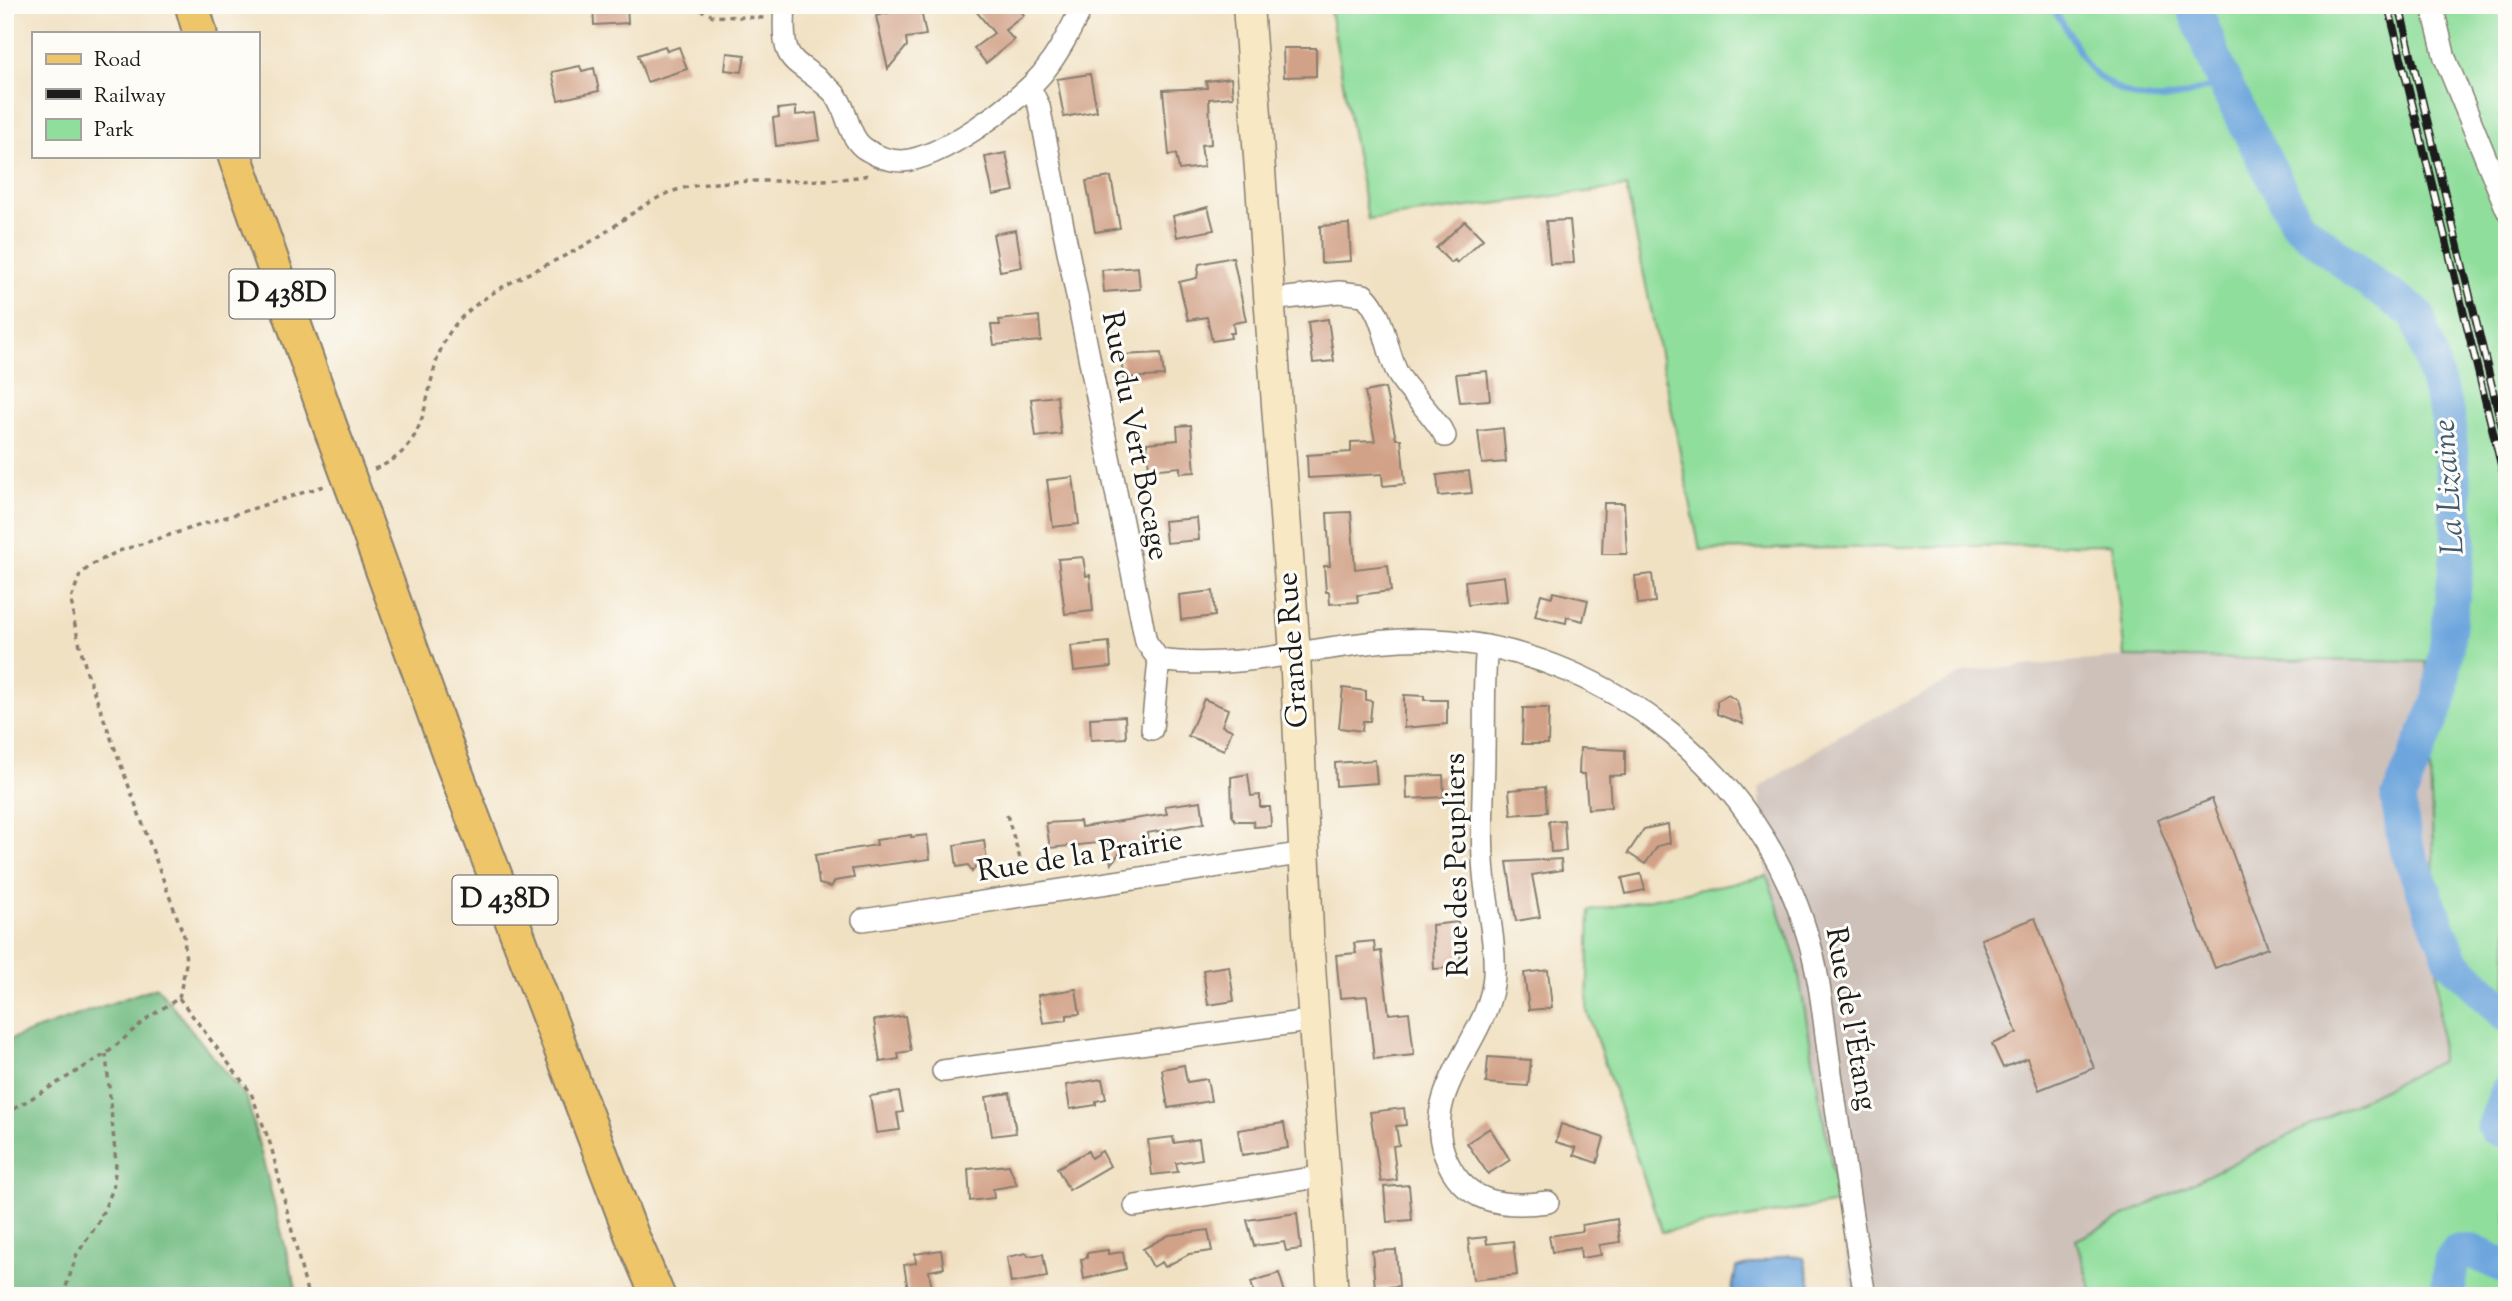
<svg xmlns="http://www.w3.org/2000/svg" width="2512" height="1301" viewBox="0 0 2512 1301" font-family="'Sorts Mill Goudy',serif">
<style>
.industrial{fill:#cec1ba}
.green{fill:#90de9c;stroke:#567d5c;stroke-width:2}
.forest{fill:#74bd84;stroke:#486c50;stroke-width:2}
.water{fill:#6da6dd;stroke:#44617c;stroke-width:2}
.lines{fill:none;stroke-linecap:round;stroke-linejoin:round}
.stream{stroke:#6da6dd;stroke-width:6}
.river{stroke:#6da6dd;stroke-width:35}
.building{fill:#d2a288}
.street-casing{stroke:#867e70;stroke-width:24}
.secondary-casing{stroke:#867e70;stroke-width:33}
.primary-casing{stroke:#867e70;stroke-width:37}
.path{stroke:#867e70;stroke-width:3.5;stroke-dasharray:5 5;stroke-linecap:butt}
.street{stroke:#fff;stroke-width:21}
.secondary{stroke:#f8e8c3;stroke-width:30}
.primary{stroke:#eec569;stroke-width:33}
.rail-casing{stroke:#1c1c1c;stroke-width:8}
.rail{stroke:#fdfcf7;stroke-width:5;stroke-dasharray:16;stroke-linecap:butt}
.primary-bridge-casing{stroke:#867e70;stroke-width:37;stroke-linecap:butt}
.primary-bridge{stroke:#eec569;stroke-width:33}
.labels{text-anchor:middle;dominant-baseline:central;stroke-width:6;stroke-linejoin:round;paint-order:stroke}
.shield{fill:#fdfcf7;stroke:#605f5e;stroke-width:2}
.shield-label{font-size:28px;font-weight:bold;fill:#1c1c1c}
.street-label{font-size:30px;fill:#1c1c1c;stroke:#fdfcf7}
.water-label{font-size:32px;font-style:italic;fill:#405a73;stroke:#fdfcf7}
</style>
<rect width="100%" height="100%" fill="#fdfcf7"/>
<filter id="ink" filterUnits="userSpaceOnUse"><feTurbulence type="fractalNoise" baseFrequency=".0143" numOctaves="2"/><feDisplacementMap in="SourceGraphic" scale="14" xChannelSelector="R" yChannelSelector="G"/><feConvolveMatrix kernelMatrix="1 2 1 2 8 2 1 2 1" color-interpolation-filters="sRGB"/></filter>
<filter id="wash" filterUnits="userSpaceOnUse"><feTurbulence type="fractalNoise" baseFrequency=".00686" numOctaves="4" result="noise"/><feDisplacementMap in="SourceGraphic" scale="28" xChannelSelector="R" yChannelSelector="G"/><feGaussianBlur stdDeviation="1.57" result="paint"/><feColorMatrix in="noise" values="0 0 0 0 0 0 0 0 0 0 0 0 0 0 0 0 0 1.4 0 .05"/><feComposite in="paint" operator="in"/></filter>
<g filter="url(#wash)">
<rect width="100%" height="100%" fill="#f1e1c3"/>
<path class="industrial" d="M 2125,657 L 2427,662 L 2441,1061 L 2076,1240 L 2093,1296 L 1853,1296 L 1796,959 L 1767,876 L 1759,788 L 1838,736 L 1968,671 Z"/>
<path class="green" d="M 1329,5 L 2507,5 L 2507,1296 L 2093,1296 L 2076,1240 L 2441,1061 L 2426,662 L 2125,657 L 2112,544 L 1700,550 L 1626,187 L 1368,220 Z
M 1767,876 L 1796,959 L 1838,1203 L 1662,1232 L 1587,1011 L 1590,911 Z"/>
<path class="forest" d="M 157,987 L 247,1099 L 298,1296 L 5,1296 L 5,1041 Z"/>
<path class="water" d="M 1788,1255 L 1804,1258 L 1814,1296 L 1731,1296 L 1736,1268 Z"/>
<g class="lines">
<path class="stream" d="M 2049,5 C 2067,24 2075,48 2090,69 C 2095,76 2104,80 2111,85 C 2150,111 2185,96 2224,82"/>
<path class="river" d="M 2193,5 L 2224,82 L 2297,223 L 2373,285 L 2417,314 L 2448,418 L 2459,543 L 2440,699 L 2398,799 L 2405,844 L 2452,961 L 2507,1015
M 2507,1093 L 2494,1127 L 2507,1132
M 2448,1296 L 2451,1261 L 2458,1251 L 2473,1252 L 2507,1267"/>
</g>
<g id="blocks">
<path class="building" d="M 593,5 L 627,5 L 628,23 L 594,25 Z
M 920,5 L 926,35 L 906,38 L 907,46 L 888,69 L 876,16 Z
M 971,5 L 1016,5 L 1024,15 L 1005,30 L 1014,40 L 986,63 L 974,48 L 994,33 Z
M 665,46 L 667,51 L 679,47 L 687,69 L 647,82 L 638,55 Z
M 1283,48 L 1316,48 L 1316,76 L 1284,77 Z
M 727,53 L 745,55 L 742,72 L 725,70 Z
M 580,66 L 582,71 L 594,68 L 599,91 L 558,100 L 552,72 Z
M 1090,74 L 1097,111 L 1064,117 L 1057,79 Z
M 1231,78 L 1233,97 L 1209,99 L 1211,144 L 1201,145 L 1204,167 L 1179,170 L 1176,154 L 1169,155 L 1163,90 L 1207,88 L 1206,81 Z
M 796,107 L 796,115 L 816,113 L 820,140 L 776,146 L 773,118 L 779,117 L 778,109 Z
M 1006,153 L 1014,191 L 993,195 L 985,157 Z
M 1111,177 L 1120,228 L 1095,232 L 1086,181 Z
M 1208,207 L 1214,230 L 1177,237 L 1173,216 Z
M 1570,220 L 1574,263 L 1550,264 L 1546,221 Z
M 1465,221 L 1483,239 L 1457,263 L 1455,260 L 1451,263 L 1436,248 Z
M 1349,224 L 1351,261 L 1321,263 L 1320,226 Z
M 1016,230 L 1022,267 L 1000,271 L 993,234 Z
M 1233,257 L 1246,321 L 1233,323 L 1234,333 L 1230,333 L 1231,338 L 1212,341 L 1207,317 L 1188,320 L 1179,282 L 1197,278 L 1199,264 Z
M 1138,267 L 1140,289 L 1104,292 L 1102,270 Z
M 1039,316 L 1041,341 L 994,345 L 991,325 L 1000,325 L 999,320 Z
M 1328,319 L 1334,361 L 1313,363 L 1308,322 Z
M 1161,353 L 1164,376 L 1123,378 L 1121,355 Z
M 1487,371 L 1490,400 L 1460,402 L 1456,374 Z
M 1385,388 L 1396,439 L 1401,439 L 1405,484 L 1383,486 L 1382,474 L 1308,478 L 1307,455 L 1351,452 L 1351,442 L 1375,441 L 1365,392 Z
M 1057,396 L 1061,434 L 1036,437 L 1031,399 Z
M 1191,425 L 1195,472 L 1180,473 L 1180,467 L 1149,470 L 1147,443 L 1178,440 L 1177,426 Z
M 1503,428 L 1506,462 L 1482,464 L 1478,431 Z
M 1469,471 L 1472,493 L 1439,496 L 1437,475 Z
M 1073,477 L 1079,524 L 1053,527 L 1047,480 Z
M 1604,503 L 1624,503 L 1627,554 L 1602,554 Z
M 1351,512 L 1355,569 L 1388,565 L 1391,591 L 1357,595 L 1358,602 L 1330,604 L 1329,592 L 1326,592 L 1324,566 L 1330,566 L 1327,513 Z
M 1197,518 L 1199,540 L 1166,543 L 1164,521 Z
M 1083,557 L 1086,576 L 1090,575 L 1093,611 L 1065,614 L 1058,559 Z
M 1652,574 L 1655,602 L 1638,604 L 1635,576 Z
M 1504,576 L 1507,601 L 1468,605 L 1465,581 Z
M 1213,591 L 1215,616 L 1181,620 L 1179,595 Z
M 1553,592 L 1588,600 L 1583,621 L 1567,617 L 1566,623 L 1535,616 L 1541,594 L 1552,597 Z
M 1109,642 L 1111,667 L 1074,671 L 1071,646 Z
M 1343,688 L 1366,691 L 1366,700 L 1372,701 L 1370,721 L 1363,721 L 1362,731 L 1339,728 Z
M 1404,695 L 1424,696 L 1424,700 L 1447,700 L 1447,724 L 1404,728 Z
M 1728,695 L 1737,701 L 1743,724 L 1717,714 L 1717,701 Z
M 1204,699 L 1228,709 L 1222,726 L 1232,730 L 1224,750 L 1188,736 Z
M 1523,708 L 1549,708 L 1548,744 L 1522,744 Z
M 1125,716 L 1126,738 L 1091,740 L 1090,718 Z
M 1580,748 L 1625,750 L 1625,775 L 1609,776 L 1611,807 L 1588,809 L 1585,774 L 1579,774 Z
M 1375,760 L 1377,783 L 1336,786 L 1335,763 Z
M 1248,774 L 1251,796 L 1260,795 L 1260,807 L 1270,807 L 1271,826 L 1254,827 L 1253,821 L 1236,821 L 1232,816 L 1231,777 Z
M 1443,775 L 1444,797 L 1407,799 L 1406,776 Z
M 1545,787 L 1547,812 L 1511,815 L 1509,790 Z
M 2212,799 L 2268,948 L 2215,968 L 2157,820 Z
M 1201,801 L 1204,823 L 1147,833 L 1148,843 L 1124,847 L 1111,864 L 1107,842 L 1050,848 L 1046,823 L 1080,821 L 1081,827 L 1167,814 L 1165,806 Z
M 1564,820 L 1566,851 L 1551,852 L 1549,821 Z
M 1668,824 L 1670,843 L 1658,846 L 1645,864 L 1628,853 L 1644,829 Z
M 911,835 L 911,837 L 927,835 L 930,859 L 852,869 L 854,878 L 835,881 L 831,887 L 819,884 L 815,855 L 877,845 L 876,840 Z
M 984,840 L 987,862 L 979,863 L 972,872 L 968,865 L 957,867 L 954,845 Z
M 1561,859 L 1562,870 L 1532,875 L 1540,917 L 1516,921 L 1507,862 Z
M 1641,874 L 1645,890 L 1626,894 L 1622,878 Z
M 2035,918 L 2094,1068 L 2039,1090 L 2027,1058 L 2003,1068 L 1992,1044 L 2017,1033 L 1981,939 Z
M 1458,922 L 1461,967 L 1434,969 L 1432,925 Z
M 1374,941 L 1375,952 L 1381,951 L 1389,1014 L 1409,1012 L 1414,1055 L 1374,1059 L 1367,996 L 1340,998 L 1336,955 L 1356,953 L 1354,943 Z
M 1229,966 L 1234,1001 L 1208,1005 L 1203,970 Z
M 1548,970 L 1552,1008 L 1529,1010 L 1524,973 Z
M 1076,989 L 1080,1014 L 1067,1015 L 1067,1020 L 1043,1023 L 1038,995 Z
M 905,1016 L 911,1051 L 898,1053 L 899,1059 L 880,1062 L 874,1020 Z
M 1488,1057 L 1531,1060 L 1528,1086 L 1486,1083 Z
M 1184,1065 L 1187,1082 L 1207,1079 L 1211,1101 L 1168,1108 L 1162,1069 Z
M 1102,1079 L 1106,1099 L 1096,1101 L 1096,1105 L 1070,1109 L 1066,1085 Z
M 899,1092 L 903,1112 L 897,1113 L 900,1130 L 876,1133 L 870,1096 Z
M 1010,1093 L 1016,1133 L 992,1136 L 986,1097 Z
M 1404,1108 L 1406,1125 L 1396,1126 L 1399,1145 L 1393,1146 L 1397,1180 L 1381,1182 L 1370,1112 Z
M 1284,1123 L 1288,1148 L 1242,1155 L 1238,1130 Z
M 1561,1124 L 1604,1138 L 1597,1163 L 1574,1155 L 1576,1148 L 1556,1142 Z
M 1490,1128 L 1510,1160 L 1488,1174 L 1467,1143 Z
M 1173,1137 L 1174,1143 L 1199,1139 L 1202,1159 L 1176,1163 L 1178,1172 L 1152,1175 L 1148,1140 Z
M 1088,1151 L 1091,1158 L 1102,1151 L 1110,1166 L 1069,1190 L 1057,1168 Z
M 1009,1165 L 1017,1185 L 993,1189 L 994,1198 L 970,1201 L 968,1169 Z
M 1409,1185 L 1412,1220 L 1387,1222 L 1384,1187 Z
M 1297,1213 L 1301,1249 L 1286,1251 L 1284,1242 L 1254,1246 L 1247,1220 Z
M 1617,1219 L 1620,1242 L 1599,1245 L 1601,1255 L 1581,1258 L 1580,1248 L 1552,1252 L 1549,1236 L 1583,1231 L 1582,1225 Z
M 1208,1230 L 1212,1251 L 1189,1254 L 1165,1267 L 1162,1262 L 1153,1267 L 1143,1249 L 1169,1235 Z
M 1486,1237 L 1487,1244 L 1513,1241 L 1517,1275 L 1473,1280 L 1468,1239 Z
M 941,1250 L 944,1268 L 929,1271 L 933,1296 L 909,1296 L 904,1265 L 916,1263 L 915,1254 Z
M 1108,1250 L 1108,1254 L 1123,1252 L 1126,1269 L 1084,1279 L 1081,1259 L 1087,1258 L 1087,1253 Z
M 1396,1250 L 1399,1286 L 1375,1288 L 1372,1251 Z
M 1027,1253 L 1028,1256 L 1043,1254 L 1047,1277 L 1011,1283 L 1007,1257 Z
M 1279,1273 L 1286,1296 L 1255,1296 L 1251,1282 Z"/>
</g>
</g>
<g filter="url(#ink)">
<use href="#blocks" fill-opacity="0" stroke="#867e70" stroke-width="2"/>
<g class="lines">
<defs>
<path id="street" d="M 785,5 C 780,69 794,55 832,91 C 849,107 846,138 867,150 C 878,157 889,161 902,161 C 941,159 1017,103 1042,74 C 1059,53 1071,29 1083,5
M 2432,5 L 2445,58 L 2507,210
M 1030,88 L 1039,106 L 1146,642 L 1159,660 C 1257,674 1353,631 1451,641 C 1613,657 1758,774 1806,931 C 1821,976 1824,1026 1831,1073 C 1842,1147 1852,1222 1865,1296
M 1270,300 L 1339,292 L 1364,295 C 1384,314 1385,345 1396,370 C 1403,388 1433,412 1445,436
M 1487,646 C 1483,681 1485,717 1484,752 C 1484,787 1481,823 1483,858 C 1484,897 1496,936 1494,975 C 1491,1038 1421,1086 1444,1153 C 1462,1204 1503,1208 1548,1202
M 1152,729 L 1159,660
M 863,920 L 1305,853
M 943,1071 L 1316,1020
M 1135,1206 L 1325,1176"/>
<path id="secondary" d="M 1248,5 L 1295,653 L 1309,952 L 1333,1296"/>
<path id="primary" d="M 192,5 L 200,33
M 235,156 L 332,432
M 358,502 L 453,765 L 632,1236 L 658,1296"/>
</defs>
<use href="#street" class="street-casing"/>
<use href="#secondary" class="secondary-casing"/>
<use href="#primary" class="primary-casing"/>
<path class="path" d="M 691,5 L 713,16 L 765,18
M 374,469 C 446,443 413,364 463,316 C 499,282 545,268 587,244 C 623,223 651,193 693,186 C 751,176 811,186 869,175
M 1007,815 L 1025,875
M 179,998 L 251,1093 L 271,1146 L 308,1296
M 5,1114 L 106,1054 L 149,1017 L 179,998 L 186,964 L 184,936 L 87,673 L 75,626 L 71,599 L 80,575 L 91,565 L 119,551 L 324,486
M 63,1296 L 77,1254 L 98,1223 L 113,1189 L 116,1164 L 106,1054"/>
<use href="#street" class="street"/>
<use href="#secondary" class="secondary"/>
<use href="#primary" class="primary"/>
<defs>
<path id="rail" d="M 2388,5 L 2507,489
M 2399,5 L 2507,448"/>
</defs>
<use href="#rail" class="rail-casing"/>
<use href="#rail" class="rail"/>
<defs>
<path id="primary-bridge" d="M 332,432 L 358,502"/>
</defs>
<use href="#primary-bridge" class="primary-bridge-casing"/>
<use href="#primary-bridge" class="primary-bridge"/>
</g>
</g>
<g class="labels">
<g class="shield">
<rect x="229.5" y="269.5" width="105" height="49" rx="5"/>
<rect x="452.5" y="875.5" width="105" height="49" rx="5"/>
</g>
<g class="shield-label">
<text x="282" y="294">D 438D</text>
<text x="505" y="900">D 438D</text>
</g>
<g class="street-label">
<text transform="translate(1134 436) rotate(79)">Rue du Vert Bocage</text>
<text transform="translate(1294 650) rotate(-94)">Grande Rue</text>
<text transform="translate(1080 857) rotate(-9)">Rue de la Prairie</text>
<text transform="translate(1458 865) rotate(-91)">Rue des Peupliers</text>
<text transform="translate(1850 1019) rotate(80)">Rue de l'Étang</text>
</g>
<g class="water-label">
<text transform="translate(2450 487) rotate(-94)">La Lizaine</text>
</g>
</g>
<rect width="2512" height="1301" fill="none" stroke="#fdfcf7" stroke-width="28"/>
<rect x="32" y="32" width="228" height="126" fill="#fdfcf7" stroke="#a3a29f" stroke-width="2"/>
<rect x="46" y="54" width="35" height="10" fill="#eec569" stroke="#a3a29f" stroke-width="2"/>
<text x="94" y="66" font-size="21" fill="#1c1c1c">Road</text>
<rect x="46" y="89" width="35" height="10" fill="#1c1c1c" stroke="#a3a29f" stroke-width="2"/>
<text x="94" y="102" font-size="21" fill="#1c1c1c">Railway</text>
<rect x="46" y="119" width="35" height="21" fill="#90de9c" stroke="#a3a29f" stroke-width="2"/>
<text x="94" y="136" font-size="21" fill="#1c1c1c">Park</text>
</svg>
